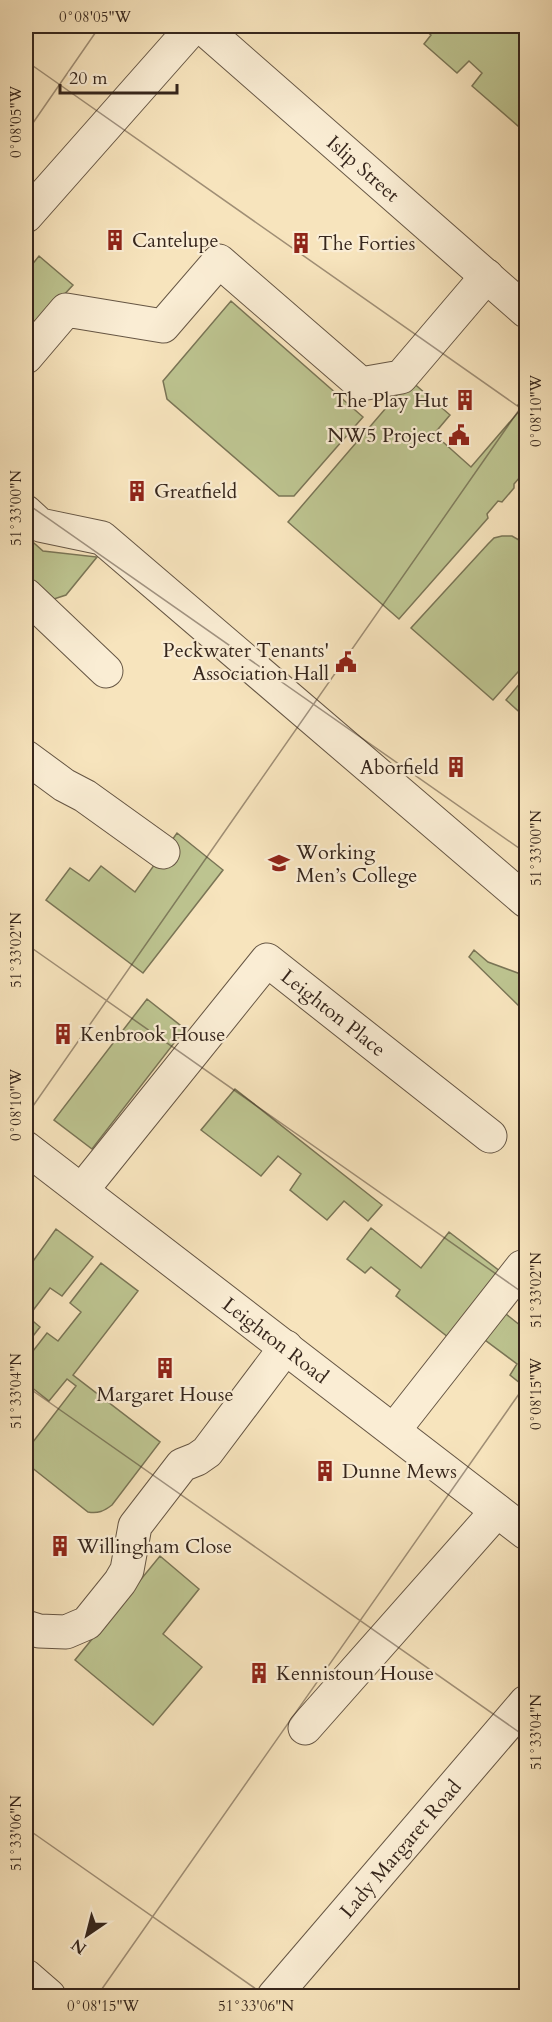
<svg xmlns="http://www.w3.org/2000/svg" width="552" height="2022" viewBox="0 0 552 2022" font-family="Cardo,serif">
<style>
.green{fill:#bdc490;stroke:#7a7556;stroke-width:1.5}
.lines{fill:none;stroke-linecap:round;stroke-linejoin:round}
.minor-casing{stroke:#665644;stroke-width:35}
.minor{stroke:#faedd4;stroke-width:33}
.ticks{fill:none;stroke:#36261c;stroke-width:1.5;stroke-opacity:0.45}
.labels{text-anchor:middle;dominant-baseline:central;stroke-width:4.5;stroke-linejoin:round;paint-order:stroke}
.street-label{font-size:20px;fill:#36261c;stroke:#faedd4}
.poi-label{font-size:20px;fill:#36261c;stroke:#faedd4;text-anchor:start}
.neatline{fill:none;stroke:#36261c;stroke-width:2}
.ticks-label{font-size:15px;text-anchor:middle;fill:#36261c}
</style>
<rect width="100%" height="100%" fill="#f7e4bd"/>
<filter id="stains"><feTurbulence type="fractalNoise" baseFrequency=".00333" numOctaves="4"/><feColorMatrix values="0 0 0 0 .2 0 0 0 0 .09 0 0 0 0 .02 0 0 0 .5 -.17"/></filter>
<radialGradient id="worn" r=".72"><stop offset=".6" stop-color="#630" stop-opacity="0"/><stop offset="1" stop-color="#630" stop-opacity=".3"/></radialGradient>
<path class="green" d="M 420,26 L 526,26 L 526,133 L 472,86 L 482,73 L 469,61 L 457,73 L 424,44 L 431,35 Z
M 39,256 L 73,285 L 26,336 L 26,272 Z
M 231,301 L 363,417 L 294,496 L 279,496 L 167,399 L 163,381 Z
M 410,380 L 450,415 L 434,434 L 471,467 L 521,409 L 518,405 L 526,395 L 526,470 L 514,484 L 514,488 L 502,502 L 498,501 L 487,514 L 488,518 L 399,619 L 288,522 Z
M 26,536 L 43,551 L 97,557 L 66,595 L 51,600 L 26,575 Z
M 502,536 L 512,536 L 526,544 L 526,663 L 493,700 L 411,628 L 488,544 L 494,538 Z
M 526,676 L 526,718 L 506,700 Z
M 177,833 L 223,870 L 143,973 L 46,900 L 70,868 L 89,881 L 101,866 L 135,892 Z
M 474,950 L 488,962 L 526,976 L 526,1013 L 469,957 Z
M 147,999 L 185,1029 L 92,1149 L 54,1120 Z
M 235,1089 L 382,1205 L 368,1221 L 344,1201 L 327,1220 L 290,1190 L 301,1174 L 278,1156 L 261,1176 L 201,1130 Z
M 371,1228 L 421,1268 L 449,1232 L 505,1275 L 453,1341 L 396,1296 L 400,1290 L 371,1267 L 365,1273 L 347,1259 Z
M 56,1229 L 93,1257 L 62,1296 L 50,1288 L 28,1317 L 40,1327 L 26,1345 L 26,1271 Z
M 101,1263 L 138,1291 L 73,1375 L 160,1442 L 112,1505 C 104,1511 98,1514 88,1512 L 26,1463 L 26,1451 L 76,1386 L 67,1379 L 49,1401 L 26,1383 L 26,1360 L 47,1333 L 58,1341 L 81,1312 L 70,1303 Z
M 501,1310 L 526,1330 L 526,1388 L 510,1375 L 517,1364 L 481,1337 Z
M 160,1556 L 199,1589 L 163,1634 L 202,1667 L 153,1725 L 75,1660 Z"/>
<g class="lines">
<defs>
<g id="minor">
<path id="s1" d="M 201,26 L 526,311"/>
<path d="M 26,216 L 194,26"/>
<path d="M 26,357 L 66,310 L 163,326 L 219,261 L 361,384 L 401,377 L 487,276"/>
<path d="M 26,512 L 40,525 L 102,538 L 526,901"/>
<path d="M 26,595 L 106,671"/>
<path d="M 26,757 L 64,785 L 85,796 L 163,852"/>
<path id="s2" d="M 26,1148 L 526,1533"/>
<path id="s3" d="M 82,1190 L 267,960 L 490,1136"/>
<path d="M 394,1430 L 522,1267"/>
<path d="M 26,1627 L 39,1631 L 66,1632 L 87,1623 L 120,1582 L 127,1570 L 135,1526 L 182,1465 L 197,1459 L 207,1452 L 286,1347"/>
<path d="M 305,1728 L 497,1511"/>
<path d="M 26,1976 L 49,1996"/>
<path id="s4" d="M 274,1996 L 526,1702"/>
</g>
</defs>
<use href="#minor" class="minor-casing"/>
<use href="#minor" class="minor"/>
</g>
<path class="ticks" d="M 26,61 L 526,412M 26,133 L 100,26M 26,503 L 526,853M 26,944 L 526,1295M 26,1116 L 526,400M 26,1386 L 526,1737M 26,1828 L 266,1996M 97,1996 L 526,1384"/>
<defs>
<symbol id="building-bare" viewBox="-9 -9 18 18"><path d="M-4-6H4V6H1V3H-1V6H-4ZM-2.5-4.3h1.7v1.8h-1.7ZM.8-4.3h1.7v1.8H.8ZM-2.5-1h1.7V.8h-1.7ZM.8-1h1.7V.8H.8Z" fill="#8f2418" stroke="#faedd4" stroke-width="2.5" paint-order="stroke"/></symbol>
<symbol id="civic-bare" viewBox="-9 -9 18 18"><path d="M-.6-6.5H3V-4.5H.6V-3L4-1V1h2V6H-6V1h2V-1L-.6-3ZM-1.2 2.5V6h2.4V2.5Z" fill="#8f2418" stroke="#faedd4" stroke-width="2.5" paint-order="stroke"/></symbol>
<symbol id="university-bare" viewBox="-9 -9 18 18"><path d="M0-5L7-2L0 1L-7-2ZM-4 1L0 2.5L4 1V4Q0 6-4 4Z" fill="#8f2418" stroke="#faedd4" stroke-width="2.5" paint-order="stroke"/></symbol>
</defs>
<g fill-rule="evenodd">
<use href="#building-bare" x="100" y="225" width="30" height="30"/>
<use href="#building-bare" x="286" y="228" width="30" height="30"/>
<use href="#building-bare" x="450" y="385" width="30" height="30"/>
<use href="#civic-bare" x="444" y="420" width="30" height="30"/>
<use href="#building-bare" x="122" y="476" width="30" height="30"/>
<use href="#civic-bare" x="331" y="647" width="30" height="30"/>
<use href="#building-bare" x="441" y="752" width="30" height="30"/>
<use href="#university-bare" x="264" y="848" width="30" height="30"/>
<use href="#building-bare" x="48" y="1019" width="30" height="30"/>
<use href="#building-bare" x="150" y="1353" width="30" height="30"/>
<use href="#building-bare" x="310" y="1456" width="30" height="30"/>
<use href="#building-bare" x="45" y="1531" width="30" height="30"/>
<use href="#building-bare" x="244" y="1658" width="30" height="30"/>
</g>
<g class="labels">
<g class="street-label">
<text stroke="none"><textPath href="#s1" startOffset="216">Islip Street</textPath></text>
<text stroke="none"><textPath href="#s3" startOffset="380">Leighton Place</textPath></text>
<text stroke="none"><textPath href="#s2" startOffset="315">Leighton Road</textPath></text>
<text stroke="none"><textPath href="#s4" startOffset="194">Lady Margaret Road</textPath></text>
</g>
<g class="poi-label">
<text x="132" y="240">Cantelupe</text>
<text x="318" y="243">The Forties</text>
<text x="448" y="400" text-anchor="end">The Play Hut</text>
<text x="442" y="435" text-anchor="end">NW5 Project</text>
<text x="154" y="491">Greatfield</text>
<text x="329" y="650" text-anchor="end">Peckwater Tenants'<tspan x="329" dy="23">Association Hall</tspan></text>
<text x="439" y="767" text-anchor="end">Aborfield</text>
<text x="296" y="852">Working<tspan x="296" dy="23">Men’s College</tspan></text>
<text x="80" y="1034">Kenbrook House</text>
<text x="165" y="1394" text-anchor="middle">Margaret House</text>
<text x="342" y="1471">Dunne Mews</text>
<text x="77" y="1546">Willingham Close</text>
<text x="276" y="1673">Kennistoun House</text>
</g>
</g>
<rect width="552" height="2022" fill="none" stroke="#f7e4bd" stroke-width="66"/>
<g transform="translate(87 1935) rotate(215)" stroke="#faedd4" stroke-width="4.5" paint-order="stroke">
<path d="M0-4.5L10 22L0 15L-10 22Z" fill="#36261c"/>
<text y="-9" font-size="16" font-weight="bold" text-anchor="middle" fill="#36261c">N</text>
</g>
<path d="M60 84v9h117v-9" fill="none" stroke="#36261c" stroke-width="3"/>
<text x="69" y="84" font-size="18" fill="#36261c" stroke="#faedd4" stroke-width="4.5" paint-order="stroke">20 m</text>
<rect x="33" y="33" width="486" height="1956" class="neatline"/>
<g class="ticks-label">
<text x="95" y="22">0°08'05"W</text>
<text transform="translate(16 122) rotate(-90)" y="5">0°08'05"W</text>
<text transform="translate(536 411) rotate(-90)" y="5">0°08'10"W</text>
<text transform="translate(16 508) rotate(-90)" y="5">51°33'00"N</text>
<text transform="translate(536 848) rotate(-90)" y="5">51°33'00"N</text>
<text transform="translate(16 950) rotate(-90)" y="5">51°33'02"N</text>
<text transform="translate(16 1105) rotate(-90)" y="5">0°08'10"W</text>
<text transform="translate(536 1290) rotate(-90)" y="5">51°33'02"N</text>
<text transform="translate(16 1391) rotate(-90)" y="5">51°33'04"N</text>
<text transform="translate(536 1394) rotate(-90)" y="5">0°08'15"W</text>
<text transform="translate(536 1732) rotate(-90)" y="5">51°33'04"N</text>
<text transform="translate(16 1833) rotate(-90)" y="5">51°33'06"N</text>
<text x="103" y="2011">0°08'15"W</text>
<text x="256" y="2011">51°33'06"N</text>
</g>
<rect width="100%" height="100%" filter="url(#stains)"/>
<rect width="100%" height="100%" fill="url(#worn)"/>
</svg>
